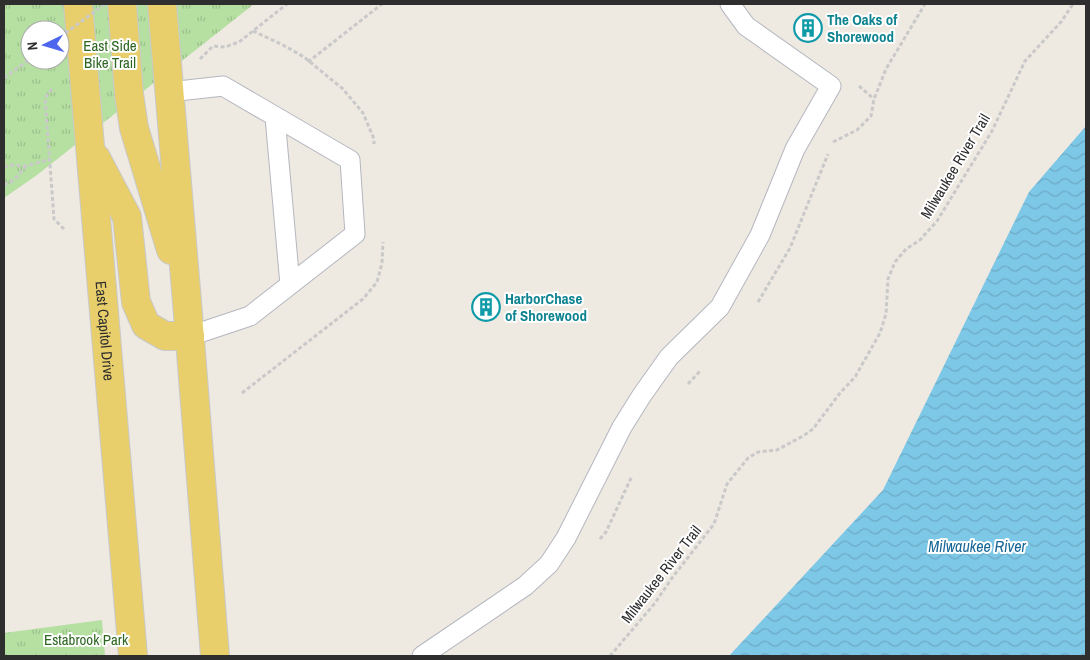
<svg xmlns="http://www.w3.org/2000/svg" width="1090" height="660" viewBox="0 0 1090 660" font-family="'Archivo Narrow',sans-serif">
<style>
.park{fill:url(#park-tufts);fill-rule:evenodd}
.water{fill:url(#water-waves)}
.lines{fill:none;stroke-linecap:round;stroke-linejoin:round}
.lane-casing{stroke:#b5b7c0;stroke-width:21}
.primary-casing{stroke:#c9c9c9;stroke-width:30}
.path{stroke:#c9c9c9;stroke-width:3;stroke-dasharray:4 2.5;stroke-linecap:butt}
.lane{stroke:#fff;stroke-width:19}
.primary{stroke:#e8cf6c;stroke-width:28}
.path-bridge{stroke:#c9c9c9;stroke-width:3;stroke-dasharray:4 2.5;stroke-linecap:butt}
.labels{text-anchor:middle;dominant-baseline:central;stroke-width:4;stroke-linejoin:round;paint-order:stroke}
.culture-label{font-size:15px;font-weight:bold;fill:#0d838f;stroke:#fff;text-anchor:start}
.park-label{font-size:15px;fill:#2d6721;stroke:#fff}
.street-label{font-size:15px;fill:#2e2e2e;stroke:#fff}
.water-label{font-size:16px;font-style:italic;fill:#186797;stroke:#fff}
</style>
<defs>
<pattern id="park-tufts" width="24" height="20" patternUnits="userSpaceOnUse" patternTransform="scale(1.25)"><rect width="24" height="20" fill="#b5e0a2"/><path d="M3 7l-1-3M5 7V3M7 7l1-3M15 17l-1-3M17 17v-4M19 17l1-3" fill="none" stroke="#9cc08c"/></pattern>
<pattern id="water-waves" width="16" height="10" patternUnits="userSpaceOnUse" patternTransform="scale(1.25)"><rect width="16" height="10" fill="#7dc7e7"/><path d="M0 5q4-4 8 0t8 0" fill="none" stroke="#6cabc6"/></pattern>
</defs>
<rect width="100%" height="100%" fill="#eee9e1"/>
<path class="park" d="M 4,4 L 254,4 L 37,175 L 4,198 ZM 30,30 L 60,30 L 60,60 L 30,60 Z
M 102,620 L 105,656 L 4,656 L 4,633 Z"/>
<path class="water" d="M 1086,126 L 1086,655 L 1085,656 L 729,656 L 883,490 L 1029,192 Z"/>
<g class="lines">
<defs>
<path id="lane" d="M 169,92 L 223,86 L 350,160 L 355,234 L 250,316 L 190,336
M 275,117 L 290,285
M 422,656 L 525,586 L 549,564 L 566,538 L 622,427 L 642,395 L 669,357 L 720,307 L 760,235 L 795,149 L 831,86 L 746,26 L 730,4"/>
<g id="primary">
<path id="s1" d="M 78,4 L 133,656"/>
<path d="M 122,4 L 129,94 L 134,128 L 171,250"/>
<path d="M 162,4 L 187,302 L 215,656"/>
<path d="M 96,158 L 127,217 L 136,302 L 146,325 L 165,336 L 190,336"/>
</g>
</defs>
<use href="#lane" class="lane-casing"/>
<use href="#primary" class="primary-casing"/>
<path class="path" d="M 253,31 L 283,45 L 304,57 L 343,89 L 363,113 L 374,139 L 374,144
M 200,59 L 213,46 L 225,47 L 239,42 L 287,4
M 308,62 L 382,4
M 4,78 L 30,59
M 859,86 L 874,99
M 52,89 L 45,98 L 54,219 L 64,229
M 833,142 L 857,130 L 871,116 L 874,99 L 886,69 L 925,4
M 4,167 L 11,165 L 26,166 L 50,159
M 4,185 L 14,180 L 26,166
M 758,302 L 790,248 L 828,154
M 688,384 L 701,370
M 242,393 L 363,299 L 377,282 L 382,263 L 383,242
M 600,539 L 606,532 L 632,476
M 610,656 L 655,603 L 672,578 L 714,524 L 727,484 L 748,458 L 758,452 L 777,450 L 803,436 L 813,429 L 840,393 L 855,377 L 880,333 L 886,314 L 888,279 L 895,262 L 906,249 L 920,240 L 937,221 L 992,131 L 1025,61 L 1061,22 L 1073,4"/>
<use href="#lane" class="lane"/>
<use href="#primary" class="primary"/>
<path class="path-bridge" d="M 60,37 L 105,4"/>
</g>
<defs>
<symbol id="building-ring" viewBox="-11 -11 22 22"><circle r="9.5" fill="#fff" stroke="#0f9aa8" stroke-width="1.5"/><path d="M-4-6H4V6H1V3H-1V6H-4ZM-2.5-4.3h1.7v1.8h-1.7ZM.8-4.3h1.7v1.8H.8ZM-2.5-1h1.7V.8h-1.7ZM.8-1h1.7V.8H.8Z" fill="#0f9aa8"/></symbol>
</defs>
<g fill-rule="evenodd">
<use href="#building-ring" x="792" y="12" width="32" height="32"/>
<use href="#building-ring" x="470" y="291" width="32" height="32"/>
</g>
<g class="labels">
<g class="culture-label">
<text x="827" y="19">The Oaks of<tspan x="827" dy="17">Shorewood</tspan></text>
<text x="505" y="298">HarborChase<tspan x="505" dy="17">of Shorewood</tspan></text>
</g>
<g class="park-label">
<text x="110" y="45">East Side<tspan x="110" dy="17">Bike Trail</tspan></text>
<text x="86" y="639">Estabrook Park</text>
</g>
<g class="street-label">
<text transform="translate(955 166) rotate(-59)">Milwaukee River Trail</text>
<text stroke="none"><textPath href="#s1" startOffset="328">East Capitol Drive</textPath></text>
<text transform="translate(661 574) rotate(-52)">Milwaukee River Trail</text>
</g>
<g class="water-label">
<text x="977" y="546">Milwaukee River</text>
</g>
</g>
<rect width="1090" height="660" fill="none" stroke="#2e2e2e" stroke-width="10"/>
<g transform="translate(45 45) rotate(265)"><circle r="24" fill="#ffffff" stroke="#ababab"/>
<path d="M0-4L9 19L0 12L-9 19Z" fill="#4e66ee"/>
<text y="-8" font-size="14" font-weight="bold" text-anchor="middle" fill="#2e2e2e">N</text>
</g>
</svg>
